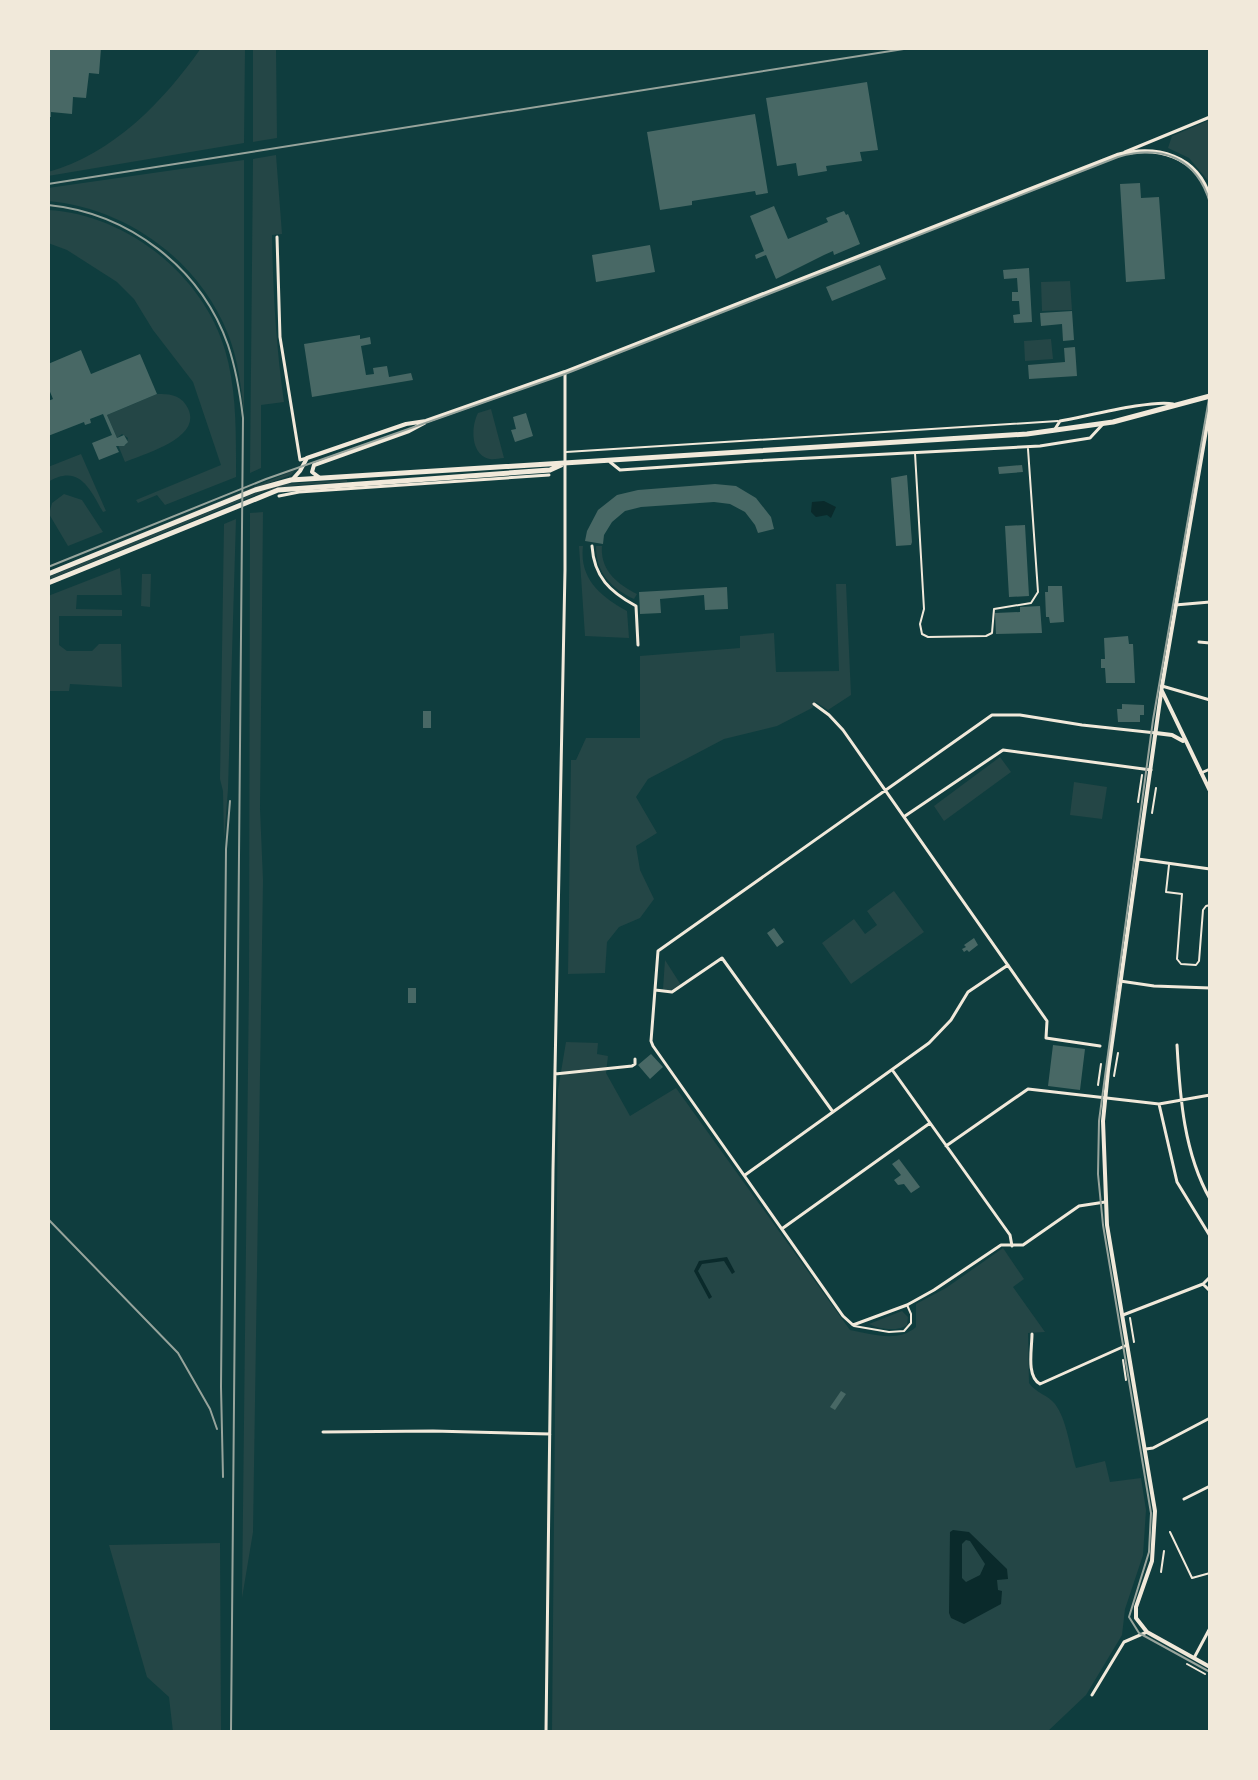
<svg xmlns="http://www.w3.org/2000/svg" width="1258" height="1780" viewBox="0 0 1258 1780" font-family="Literata,serif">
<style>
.green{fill:#244646}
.water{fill:#0a2a2b;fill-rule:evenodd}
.building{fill:#486865}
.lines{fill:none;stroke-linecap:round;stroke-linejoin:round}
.path{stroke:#f1e9da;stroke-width:2}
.service{stroke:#f1e9da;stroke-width:2}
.pedestrian{stroke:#f1e9da;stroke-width:3}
.minor{stroke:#f1e9da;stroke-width:3}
.tertiary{stroke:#f1e9da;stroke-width:4}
.primary{stroke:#f1e9da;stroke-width:5}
.tram{stroke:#97a49c;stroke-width:2}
.rail{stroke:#97a49c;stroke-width:2}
</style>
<rect width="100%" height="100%" fill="#0f3d3e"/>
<path class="green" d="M 201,48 L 245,48 L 244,143 L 48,176 L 48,172 C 113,154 164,101 201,48 Z
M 253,48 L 276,48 L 277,138 L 253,142 Z
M 1210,120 L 1210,183 L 1189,158 L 1168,148 L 1172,136 Z
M 276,155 L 282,234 L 272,235 C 273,292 276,346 284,402 L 261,405 L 261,468 L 250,473 L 253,159 Z
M 244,160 L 244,413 C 241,386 238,359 228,334 C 199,260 126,208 48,201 L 48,188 Z
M 48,210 C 126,214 203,275 225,350 C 237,390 236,436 236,477 L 165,505 L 157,495 L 138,503 L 136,500 L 221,465 L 193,382 L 153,330 L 134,299 L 117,282 L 67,250 L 48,243 Z
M 1070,281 L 1072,310 L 1042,311 L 1041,282 Z
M 1051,339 L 1053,359 L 1025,361 L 1024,341 Z
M 157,394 C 168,394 179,394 186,405 C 207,437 145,453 125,462 L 118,445 L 126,445 L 128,438 L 122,434 L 117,438 L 107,415 Z
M 491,409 L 504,458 C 499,458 494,460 490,459 C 470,455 471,426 478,413 Z
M 81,454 L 106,511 L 103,512 C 90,489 79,463 48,482 L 48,467 Z
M 295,470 L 291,475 L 241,493 L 48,571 Z
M 347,480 L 347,482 L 296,485 L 265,491 L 48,580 L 48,577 L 265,489 L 286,484 Z
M 64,494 L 82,500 L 103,532 L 68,546 L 49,514 L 52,503 Z
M 263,512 L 260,809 L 263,880 L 253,1532 L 242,1598 L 249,981 L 250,513 Z
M 236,519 L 228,789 L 224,841 L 223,791 L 220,779 L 224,524 Z
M 579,546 L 583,546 C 579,579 601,597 627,611 L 629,638 L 585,636 Z
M 596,546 L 602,546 C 600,570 617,584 637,594 L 634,599 C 611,588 596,573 596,546 Z
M 120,568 L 122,595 L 77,595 L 76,609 L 122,610 L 122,616 L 59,616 L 59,645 L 67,651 L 92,651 L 99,644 L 121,644 L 122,687 L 70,684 L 69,691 L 48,691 L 48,596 Z
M 142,574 L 151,574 L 150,607 L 141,606 Z
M 836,584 L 846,584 L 851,695 L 828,710 L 816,702 L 812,708 L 777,726 L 724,739 L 648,779 L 636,797 L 657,833 L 636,846 L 640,870 L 654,899 L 640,918 L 619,927 L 607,942 L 605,973 L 568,974 L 571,760 L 576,760 L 586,738 L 640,738 L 640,656 L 740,648 L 740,636 L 774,633 L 776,672 L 839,671 Z
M 1000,757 L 1011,772 L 944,821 L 934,806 Z
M 1074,782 L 1107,787 L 1102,819 L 1070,815 Z
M 894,891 L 924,932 L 851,984 L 822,943 L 854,919 L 865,934 L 877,925 L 867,911 Z
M 665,960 L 681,985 L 671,991 L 663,989 Z
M 566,1042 L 598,1043 L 597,1054 L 608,1056 L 606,1073 L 630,1116 L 676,1088 L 850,1330 C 872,1334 898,1343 916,1327 L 916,1304 L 946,1288 L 1003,1248 L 1024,1279 L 1013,1287 L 1045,1332 L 1028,1333 L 1029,1383 C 1036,1393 1048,1395 1055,1404 C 1067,1420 1070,1449 1076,1468 L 1105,1461 L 1110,1482 L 1141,1478 L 1146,1510 L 1143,1555 L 1125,1609 L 1122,1635 L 1086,1695 L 1047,1732 L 552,1732 L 558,1090 Z
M 902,1311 L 908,1317 L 907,1325 C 897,1332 879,1329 869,1324 Z
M 220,1543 L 221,1732 L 173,1732 L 169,1697 L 147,1677 L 109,1545 Z"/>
<path class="water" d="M 824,501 L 836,507 L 831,518 L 827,515 L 816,517 L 811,512 L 812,502 Z
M 727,1257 L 735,1272 L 732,1274 L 724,1261 L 702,1264 L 698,1271 L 712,1297 L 709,1299 L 694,1271 L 699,1261 Z
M 953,1530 L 969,1532 L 1007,1569 L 1008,1579 L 997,1580 L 998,1590 L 1002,1591 L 1001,1604 L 964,1624 L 951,1618 L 949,1613 L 950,1532 ZM 966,1540 L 970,1541 L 985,1564 L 980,1575 L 966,1582 L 962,1578 L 962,1544 Z"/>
<path class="building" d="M 48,48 L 101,48 L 99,74 L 89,73 L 86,98 L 73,97 L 72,114 L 51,112 L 51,117 L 48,117 Z
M 867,82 L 878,150 L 860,152 L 862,161 L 826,166 L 827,171 L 798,176 L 796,163 L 777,166 L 766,98 Z
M 755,114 L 768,193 L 756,195 L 755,191 L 692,201 L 692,205 L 660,210 L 647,132 Z
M 1140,183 L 1141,198 L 1159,197 L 1165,279 L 1126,282 L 1120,184 Z
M 774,206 L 788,239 L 828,222 L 826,218 L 844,211 L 846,215 L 848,214 L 860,244 L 834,255 L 833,251 L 824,255 L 776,279 L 766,255 L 756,259 L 755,255 L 764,251 L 750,216 Z
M 650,245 L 655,272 L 596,282 L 592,255 Z
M 880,265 L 886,279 L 832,301 L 826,287 Z
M 1029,268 L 1032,322 L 1014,323 L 1013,315 L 1020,314 L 1019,301 L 1012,301 L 1012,292 L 1018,292 L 1017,278 L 1004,279 L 1003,270 Z
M 1072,311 L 1074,340 L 1063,341 L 1062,324 L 1041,326 L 1040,313 Z
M 360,335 L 360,339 L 370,337 L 371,344 L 361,346 L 366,375 L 374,374 L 373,368 L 387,366 L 389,377 L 411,373 L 413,380 L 312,397 L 304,344 Z
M 1075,347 L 1077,376 L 1029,379 L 1028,365 L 1065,362 L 1064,348 Z
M 81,350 L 91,374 L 140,354 L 157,394 L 107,415 L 117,438 L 124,435 L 128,442 L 124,446 L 116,446 L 119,452 L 99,460 L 92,443 L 112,435 L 103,414 L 90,419 L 91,423 L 85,425 L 84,422 L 48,436 L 48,401 L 53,399 L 48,387 L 48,364 Z
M 526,413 L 533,436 L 515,442 L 511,430 L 516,429 L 513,417 Z
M 1022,465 L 1023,472 L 999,474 L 998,467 Z
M 907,475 L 912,542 L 911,545 L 896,546 L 891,478 Z
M 715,484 L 736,486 L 756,498 L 771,517 L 774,529 L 758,533 L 755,525 L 745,512 L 730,504 L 714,502 L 641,507 L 625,511 L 612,522 L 604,535 L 603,544 L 585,541 L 587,531 L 598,510 L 617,495 L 638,490 Z
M 1025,525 L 1029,596 L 1009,597 L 1005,526 Z
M 1048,586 L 1062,586 L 1064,622 L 1050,623 L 1049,617 L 1046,617 L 1045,592 L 1048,592 Z
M 727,587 L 728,609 L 705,610 L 704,595 L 660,599 L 661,613 L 640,614 L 639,592 Z
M 1040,606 L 1042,633 L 996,634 L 995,613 L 1020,612 L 1020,607 Z
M 1128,636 L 1129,644 L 1133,644 L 1135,683 L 1106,683 L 1105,668 L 1101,668 L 1101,659 L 1105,659 L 1104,638 Z
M 1122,704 L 1144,705 L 1144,715 L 1140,715 L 1140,722 L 1118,722 L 1117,709 L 1122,709 Z
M 423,711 L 431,711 L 431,728 L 423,728 Z
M 774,928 L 784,942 L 777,947 L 767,933 Z
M 974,938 L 978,945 L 969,952 L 967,950 L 964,952 L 962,949 L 966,947 L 964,945 Z
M 408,988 L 416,988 L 416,1003 L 408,1003 Z
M 1053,1045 L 1085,1049 L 1080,1090 L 1048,1086 Z
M 651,1054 L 663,1067 L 650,1079 L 638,1065 Z
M 899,1159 L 920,1187 L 911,1193 L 904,1184 L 898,1185 L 894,1180 L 901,1175 L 892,1164 Z
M 841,1391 L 846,1394 L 835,1410 L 830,1407 Z"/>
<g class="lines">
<path class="path" d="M 1209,455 L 1210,452
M 1138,802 L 1142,775
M 1152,813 L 1156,788
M 1114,1076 L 1118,1053
M 1098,1085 L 1101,1064
M 1130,1318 L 1134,1342
M 1123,1360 L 1126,1380
M 1161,1572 L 1164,1551
M 1187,1664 L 1205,1674"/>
<path class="service" d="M 566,452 L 1058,421
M 915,453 L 924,609 L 920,624 L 922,634 L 928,637 L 986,636 L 992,633 L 994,609 L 1031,603 L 1038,592 L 1028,449
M 1169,865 L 1166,892 L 1182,894 L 1177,959 L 1181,964 L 1196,965 L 1199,961 L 1203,910 L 1206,906 L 1210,905
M 854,1326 L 889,1332 L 904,1331 L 911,1323 L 911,1314 L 907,1305
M 1170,1532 L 1192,1578 L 1210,1573"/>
<path class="pedestrian" d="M 592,546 C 594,577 610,592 636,606 L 638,645"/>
<path class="minor" d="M 1125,152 L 1210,117
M 277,237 L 280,337 L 300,460 L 307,458
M 1055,429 L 1060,421 C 1084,417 1153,399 1173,404
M 610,462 L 620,470 L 753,461 L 1040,446 L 1090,438 L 1103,424
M 279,496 L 299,492 L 549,475
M 1175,605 L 1210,602
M 1199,642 L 1210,643
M 1162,686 L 1210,700
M 814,704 L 829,715 L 843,730 L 1047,1021 L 1046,1038 L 1100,1046
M 1201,773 L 1210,769
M 905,816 L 1003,750 L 1151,770
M 1138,859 L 1210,869
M 1120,981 L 1154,986 L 1210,988
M 655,990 L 672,992 L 722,958 L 833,1112
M 1177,1045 C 1180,1098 1184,1153 1210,1199
M 893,1071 L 1010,1235 L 1012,1246
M 555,1074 L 632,1066 L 635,1064 L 635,1059
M 1159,1104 L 1177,1182 L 1210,1236
M 946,1146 L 1028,1089 L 1159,1104 L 1210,1095
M 745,1175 L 929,1043 L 951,1020 L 968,992 L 1008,965
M 1105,1202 L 1079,1206 L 1023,1245 L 1001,1245 L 934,1290 L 907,1305 L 853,1325 L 843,1316 L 653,1046 L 651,1041 L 658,951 L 992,715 L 1020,715 L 1082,725 L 1156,733
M 783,1228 L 930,1123
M 1203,1284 L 1210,1291
M 1123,1315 L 1203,1284 L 1210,1277
M 1032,1334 C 1032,1349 1026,1376 1040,1384 L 1127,1345
M 323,1432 L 433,1431 L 550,1434
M 1146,1449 L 1153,1448 L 1210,1418
M 1184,1499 L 1210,1486
M 1194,1658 L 1210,1628
M 1092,1695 L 1124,1642 L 1147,1632
M 546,1732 L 553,1170 L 565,570 L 565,372"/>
<path class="tertiary" d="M 1210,407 L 1162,686 L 1108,1071 L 1103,1121 L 1107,1225 L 1155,1511 L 1152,1561 L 1136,1607 L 1136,1618 L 1147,1632 L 1210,1667
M 320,478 L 312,472 L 314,465 L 409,431 L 424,423
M 292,480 L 300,471 L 307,458 L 406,424 L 426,421 L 565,372 L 1117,155 C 1157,145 1197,155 1210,198
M 1162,691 L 1210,791
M 1156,733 L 1172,735 L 1183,741"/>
<path class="primary" d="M 48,574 L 255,490 L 291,480 L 1027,434 L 1113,422 L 1210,396
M 48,583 L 278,490 L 550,470 L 561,465"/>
<path class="tram" d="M 1210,393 L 1153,720 L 1099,1121 L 1098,1174 L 1103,1225 L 1151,1513 L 1149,1552 L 1129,1617 L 1139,1633 L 1210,1672
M 48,567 L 266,479 L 565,374 L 1118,157 C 1162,144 1197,158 1210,203"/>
<path class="rail" d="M 48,184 L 910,48
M 48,205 C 129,213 201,268 228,345 C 236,369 240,393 243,418 L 231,1732
M 48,1219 L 178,1353 L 210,1409 L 217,1429
M 223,1477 L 221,1387 L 226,849 L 230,801"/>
</g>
<rect width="1258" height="1780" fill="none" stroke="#f1e9da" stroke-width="100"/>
</svg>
